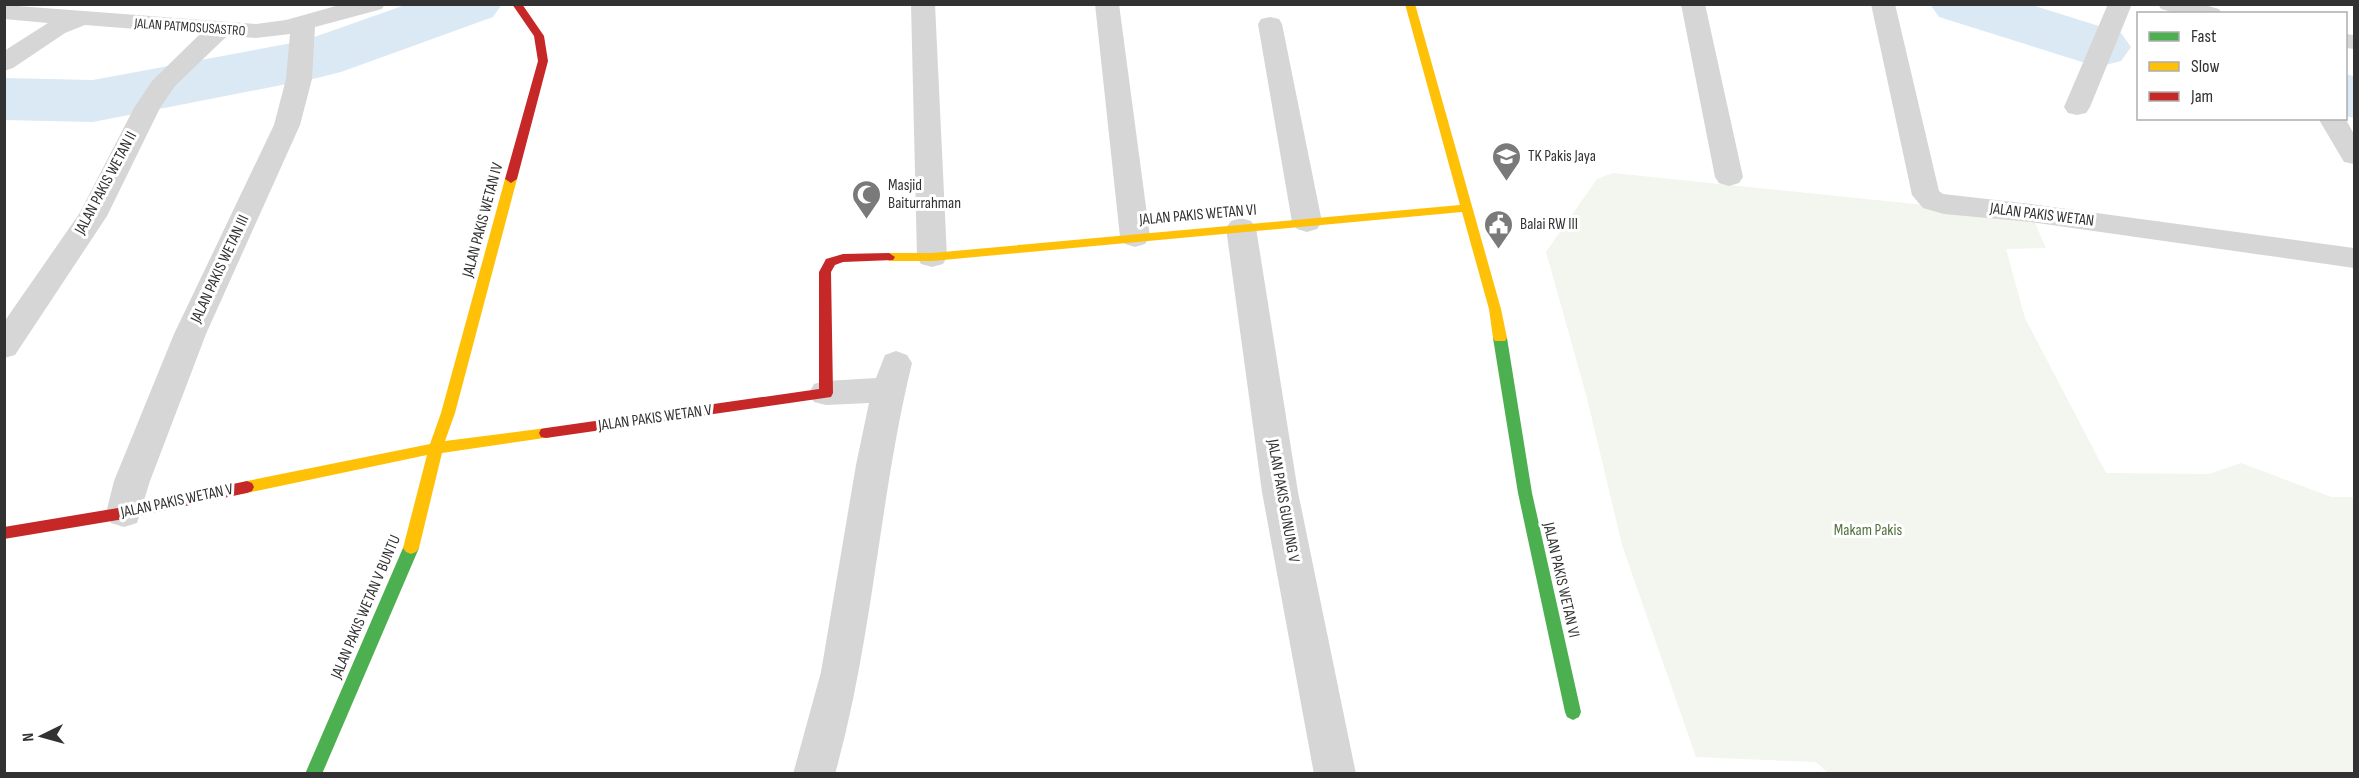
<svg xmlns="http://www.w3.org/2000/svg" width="2359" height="778" viewBox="0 0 2359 778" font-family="'Sofia Sans Condensed',sans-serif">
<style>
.green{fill:#f2f6ee}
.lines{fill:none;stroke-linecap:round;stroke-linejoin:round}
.river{fill:#dbe9f4;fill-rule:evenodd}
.street{fill:#d6d6d6;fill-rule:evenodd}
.fast{fill:#4caf50;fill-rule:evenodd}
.slow{fill:#ffc107;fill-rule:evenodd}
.jam{fill:#c62828;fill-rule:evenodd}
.labels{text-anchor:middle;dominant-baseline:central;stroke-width:6;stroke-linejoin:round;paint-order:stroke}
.far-street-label{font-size:14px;fill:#323232;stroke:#fff}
.poi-label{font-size:16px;fill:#323232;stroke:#fff;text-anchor:start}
.street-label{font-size:16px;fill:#323232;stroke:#fff}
.park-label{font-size:16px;fill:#51713c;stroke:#fff}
</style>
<rect width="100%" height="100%" fill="#fff"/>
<path class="green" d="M 1613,173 L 2032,216 L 2046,248 L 2006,249 L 2025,318 L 2106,473 L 2209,474 L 2241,463 L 2331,497 L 2354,497 L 2354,773 L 1829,774 L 1816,762 L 1696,757 L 1622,545 L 1587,398 L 1546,252 L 1597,179 Z"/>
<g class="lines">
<path class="river" d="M 408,4 L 502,4 L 493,17 L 341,72 L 317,78 L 93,122 L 4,120 L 4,78 L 93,80 L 303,41 Z
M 1930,4 L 2029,4 L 2121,33 L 2131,47 L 2121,61 L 2098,67 L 1939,17 Z
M 2346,74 L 2354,76 L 2354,118 L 2346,116 Z"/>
<path class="street" d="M 343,4 L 385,4 L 382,9 L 315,27 L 312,79 L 300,125 L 206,334 L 150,481 L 137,523 L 124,527 L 111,523 L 106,513 L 114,481 L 174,334 L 274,125 L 286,79 L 290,34 L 256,38 L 227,36 L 175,86 L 160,108 L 107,216 L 15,355 L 4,358 L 4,322 L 79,214 L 134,108 L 152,81 L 200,34 L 85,25 L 65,33 L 13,68 L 4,71 L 4,51 L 48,23 L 4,19 L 4,5 L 256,24 L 286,20 Z
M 911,4 L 935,4 L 947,257 L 943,264 L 932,267 L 921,264 L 917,257 Z
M 1095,4 L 1119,4 L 1150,237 L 1145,244 L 1135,247 L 1125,244 L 1120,237 Z
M 1681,4 L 1705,4 L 1743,177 L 1739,183 L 1729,186 L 1719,183 L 1715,177 Z
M 1871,4 L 1895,4 L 1939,191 L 1943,194 L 2031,204 L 2354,248 L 2354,268 L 2031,222 L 1944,214 L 1923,208 L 1912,195 Z
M 2108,4 L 2132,4 L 2090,107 L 2086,113 L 2077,115 L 2068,113 L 2064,107 Z
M 2158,4 L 2201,4 L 2219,9 L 2222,14 L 2179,14 L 2161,9 Z
M 1270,17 L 1279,19 L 1282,24 L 1322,222 L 1317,229 L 1307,232 L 1297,229 L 1292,222 L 1258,24 L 1261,19 Z
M 2346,34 L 2354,35 L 2354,49 L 2346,48 Z
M 2318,118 L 2345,118 L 2354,134 L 2354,164 L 2344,162 Z
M 1241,218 L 1251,221 L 1256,228 L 1298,492 L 1356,774 L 1314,774 L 1262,492 L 1226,228 L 1231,221 Z
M 896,351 L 907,355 L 912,363 C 879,499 873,639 835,774 L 793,774 L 821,672 L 856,465 L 869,403 L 826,405 L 814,402 L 809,393 L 814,384 L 826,381 L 876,378 L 885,355 Z"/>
<path class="fast" d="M 1500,333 L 1507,338 L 1532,493 L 1581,712 L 1579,717 L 1573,720 L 1567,717 L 1565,712 L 1518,493 L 1493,338 Z
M 411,542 L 416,544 L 419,548 L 322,774 L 305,774 L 403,548 L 406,544 Z"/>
<path class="slow" d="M 1405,4 L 1415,4 L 1501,309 L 1507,338 L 1505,341 L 1495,341 L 1493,338 L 1489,309 L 1462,212 L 932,261 L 889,261 L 883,257 L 889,253 L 932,253 L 1460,205 Z
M 511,175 L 517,179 L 455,413 L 445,441 L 546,428 L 551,429 L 553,433 L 551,437 L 442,453 L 419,548 L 416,552 L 411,554 L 406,552 L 403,548 L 427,455 L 247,493 L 242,491 L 240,487 L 242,483 L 247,481 L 430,444 L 441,413 L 505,179 Z"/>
<path class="jam" d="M 512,4 L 522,4 L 544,36 L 548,61 L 517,179 L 511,183 L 505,179 L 538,61 L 534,36 Z
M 889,253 L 895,257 L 893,260 L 843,262 L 835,265 L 831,272 L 833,393 L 831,397 L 546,438 L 541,437 L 539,433 L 541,429 L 546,428 L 819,389 L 819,272 L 826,259 L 843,254 Z
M 247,481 L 252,483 L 254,487 L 252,491 L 247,493 L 124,519 L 4,539 L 4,527 L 124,507 Z"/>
</g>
<defs>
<symbol id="school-pin" viewBox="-11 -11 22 30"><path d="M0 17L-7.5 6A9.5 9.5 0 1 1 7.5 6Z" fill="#7a7a7a" stroke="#fff"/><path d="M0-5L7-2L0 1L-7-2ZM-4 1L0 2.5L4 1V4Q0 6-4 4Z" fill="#fff"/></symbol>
<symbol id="mosque-pin" viewBox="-11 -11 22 30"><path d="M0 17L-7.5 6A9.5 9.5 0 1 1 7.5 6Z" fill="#7a7a7a" stroke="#fff"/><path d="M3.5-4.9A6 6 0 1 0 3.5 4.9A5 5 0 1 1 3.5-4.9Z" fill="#fff"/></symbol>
<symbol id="civic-pin" viewBox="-11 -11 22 30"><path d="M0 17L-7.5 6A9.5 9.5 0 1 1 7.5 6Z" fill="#7a7a7a" stroke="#fff"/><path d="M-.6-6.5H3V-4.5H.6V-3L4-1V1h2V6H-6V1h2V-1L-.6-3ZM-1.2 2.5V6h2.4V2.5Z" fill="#fff"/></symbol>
</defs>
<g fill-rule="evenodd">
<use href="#school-pin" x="1490" y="140" width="33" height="45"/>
<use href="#mosque-pin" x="850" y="178" width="33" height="45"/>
<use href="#civic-pin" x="1482" y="208" width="33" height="45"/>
</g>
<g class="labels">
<g class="far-street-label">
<text transform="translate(190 27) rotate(4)">JALAN PATMOSUSASTRO</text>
</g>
<g class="poi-label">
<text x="1528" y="156">TK Pakis Jaya</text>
<text x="888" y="185">Masjid<tspan x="888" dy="18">Baiturrahman</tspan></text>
<text x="1520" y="224">Balai RW III</text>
</g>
<g class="street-label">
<text transform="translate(106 183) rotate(-62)">JALAN PAKIS WETAN II</text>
<text transform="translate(1198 215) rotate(-5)">JALAN PAKIS WETAN VI</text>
<text transform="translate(2042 215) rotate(7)">JALAN PAKIS WETAN</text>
<text transform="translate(483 220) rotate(-75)">JALAN PAKIS WETAN IV</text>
<text transform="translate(220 269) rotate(-65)">JALAN PAKIS WETAN III</text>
<text transform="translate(655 418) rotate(-8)">JALAN PAKIS WETAN V</text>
<text transform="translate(177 501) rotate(-12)">JALAN PAKIS WETAN V</text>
<text transform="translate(1283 501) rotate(80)">JALAN PAKIS GUNUNG V</text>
<text transform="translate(1561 580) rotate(77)">JALAN PAKIS WETAN VI</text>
<text transform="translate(366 607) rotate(-67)">JALAN PAKIS WETAN V BUNTU</text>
</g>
<g class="park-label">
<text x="1868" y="530">Makam Pakis</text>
</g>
</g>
<rect width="2359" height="778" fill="none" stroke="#323232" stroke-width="12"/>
<rect x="2137" y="12" width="210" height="108" fill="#ffffff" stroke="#adadad" stroke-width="1.5"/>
<rect x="2149" y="32" width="30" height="9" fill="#4caf50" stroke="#adadad" stroke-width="1.5"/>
<text x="2191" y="42" font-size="18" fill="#323232">Fast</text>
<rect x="2149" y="62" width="30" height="9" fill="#ffc107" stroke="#adadad" stroke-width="1.5"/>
<text x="2191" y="72" font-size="18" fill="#323232">Slow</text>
<rect x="2149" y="92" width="30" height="9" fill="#c62828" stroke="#adadad" stroke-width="1.5"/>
<text x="2191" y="102" font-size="18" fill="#323232">Jam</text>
<g transform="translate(42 736) rotate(265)" stroke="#ffffff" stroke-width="4.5" paint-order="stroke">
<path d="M0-4.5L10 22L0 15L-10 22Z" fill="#323232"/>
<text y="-9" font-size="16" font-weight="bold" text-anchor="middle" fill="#323232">N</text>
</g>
</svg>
